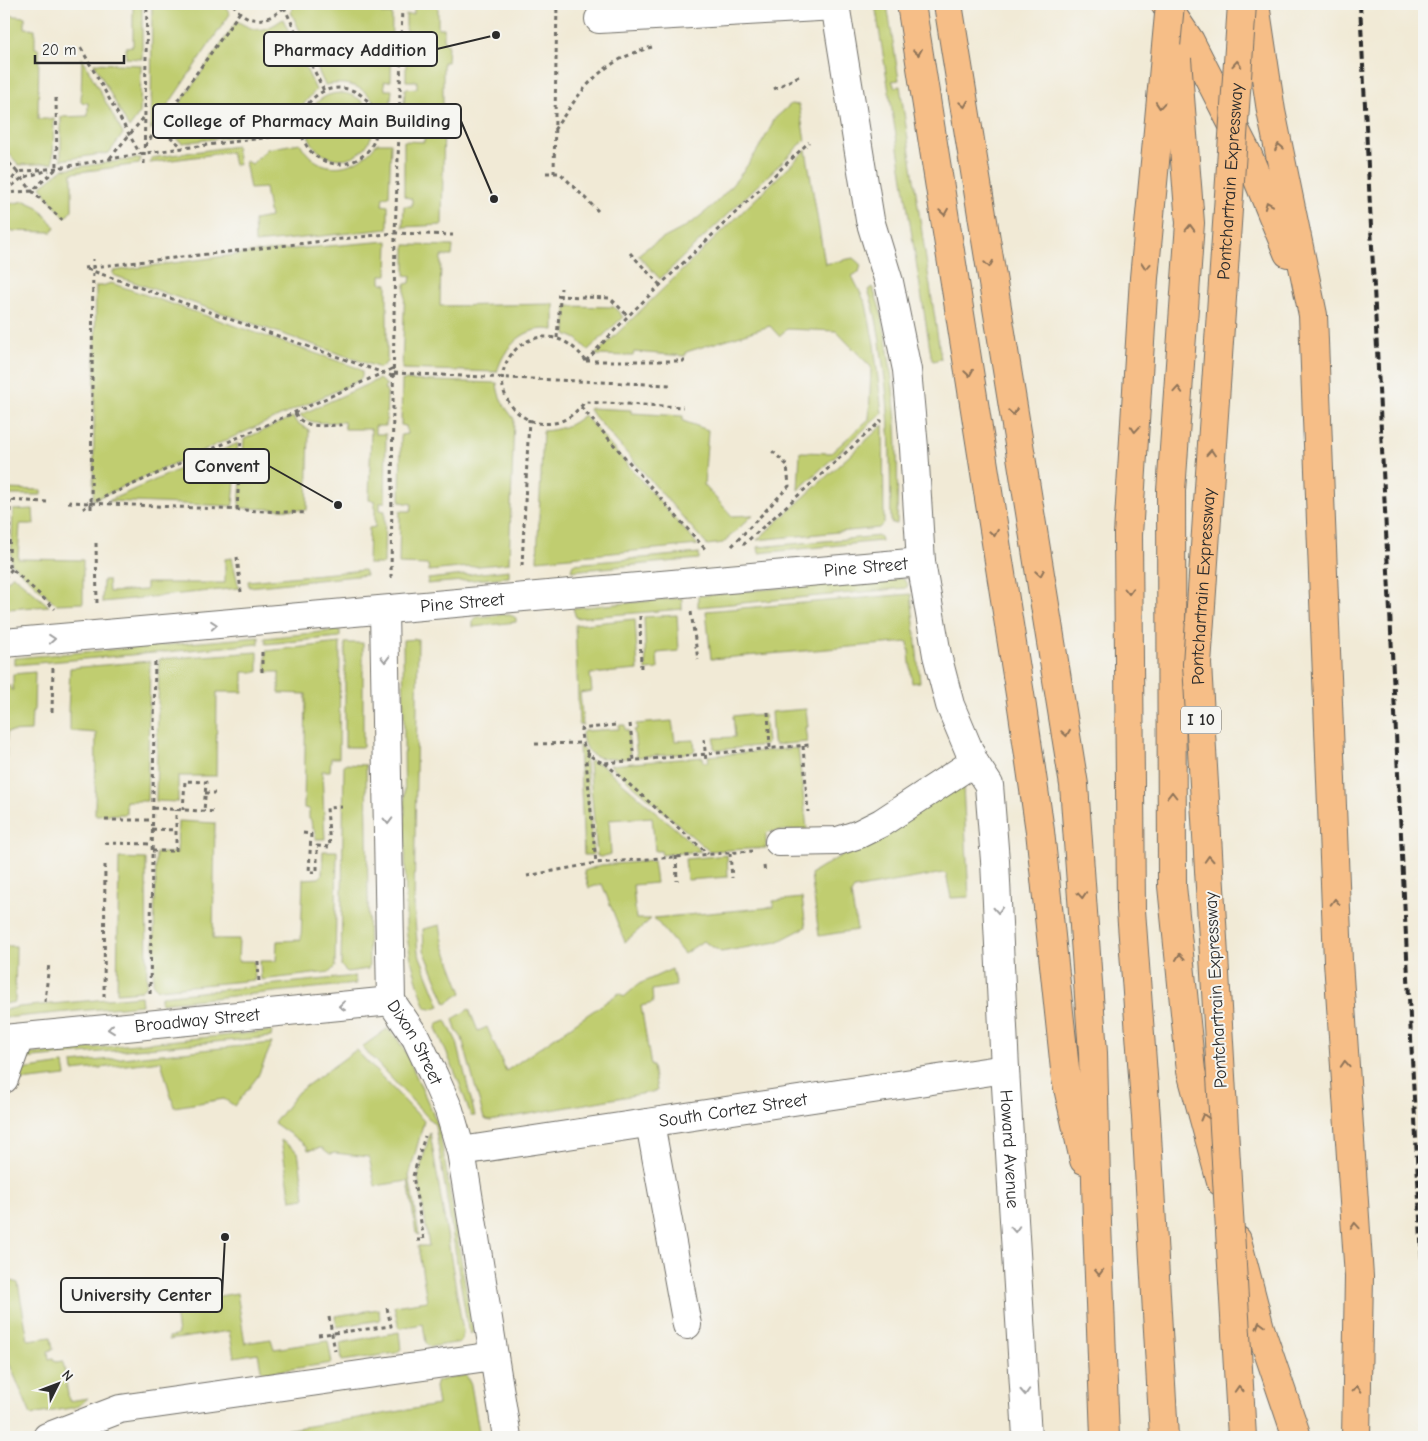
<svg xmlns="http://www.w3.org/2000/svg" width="1428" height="1441" viewBox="0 0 1428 1441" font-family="'Comic Neue',sans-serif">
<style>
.green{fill:#c0cd6f;stroke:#767c4d}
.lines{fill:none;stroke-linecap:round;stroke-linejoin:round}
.minor-casing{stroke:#706e67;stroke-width:30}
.highway-casing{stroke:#706e67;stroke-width:30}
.path{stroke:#706e67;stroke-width:3;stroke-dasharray:4 4;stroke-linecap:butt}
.minor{stroke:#fff;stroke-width:28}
.highway{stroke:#f6be87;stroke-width:28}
.rail{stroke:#2b2b2b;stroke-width:4;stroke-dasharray:8 4;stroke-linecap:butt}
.highway-bridge-casing{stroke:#706e67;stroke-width:30;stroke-linecap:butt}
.highway-bridge{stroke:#f6be87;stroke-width:28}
.oneway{stroke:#907459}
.oneway2{stroke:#a0a0a0}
.labels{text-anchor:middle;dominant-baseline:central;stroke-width:4;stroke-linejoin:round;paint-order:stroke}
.shield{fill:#f6f6f2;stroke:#686867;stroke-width:1}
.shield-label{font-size:16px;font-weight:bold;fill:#2b2b2b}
.street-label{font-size:18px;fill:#2b2b2b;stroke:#f6f6f2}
.leader{fill:none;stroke:#2b2b2b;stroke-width:2}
.callout-dot{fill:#2b2b2b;stroke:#f6f6f2;stroke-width:2}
.callout{fill:#f6f6f2;stroke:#2b2b2b;stroke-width:2}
.callout-label{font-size:19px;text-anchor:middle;font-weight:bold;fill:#2b2b2b}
</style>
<rect width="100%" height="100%" fill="#f6f6f2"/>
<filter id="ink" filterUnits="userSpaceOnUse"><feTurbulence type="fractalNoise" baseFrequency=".02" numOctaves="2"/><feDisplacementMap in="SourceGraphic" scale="10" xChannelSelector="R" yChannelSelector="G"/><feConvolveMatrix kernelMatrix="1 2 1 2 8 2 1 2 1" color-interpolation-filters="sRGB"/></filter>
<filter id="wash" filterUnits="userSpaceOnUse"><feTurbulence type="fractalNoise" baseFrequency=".0096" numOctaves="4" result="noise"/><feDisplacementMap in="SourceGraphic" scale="20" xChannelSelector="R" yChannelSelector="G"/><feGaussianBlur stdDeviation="1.12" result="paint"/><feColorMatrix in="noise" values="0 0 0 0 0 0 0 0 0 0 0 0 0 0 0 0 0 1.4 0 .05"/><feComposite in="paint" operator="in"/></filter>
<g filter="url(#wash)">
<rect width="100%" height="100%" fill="#f1ead6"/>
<path class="green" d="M 133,4 L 142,4 L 142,59 L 126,58 L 126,47 L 133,46 Z
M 152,4 L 224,4 L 230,14 L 151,130 Z
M 295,4 L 390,4 L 389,6 L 381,6 L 381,14 L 392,14 L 391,81 L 384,82 L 385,90 L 392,90 L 390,108 L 377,107 C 367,86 347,81 325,85 L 291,12 Z
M 406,4 L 438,4 L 438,28 L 444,28 L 444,43 L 448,44 L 447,62 L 443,62 L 443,106 L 404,105 L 405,89 L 417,88 L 417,81 L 406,81 L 406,15 L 414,14 L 414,6 L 406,6 Z
M 875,4 L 887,4 L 899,80 L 892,81 L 895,87 L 900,86 L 941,359 L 933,361 L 931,355 Z
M 4,12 L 6,15 L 25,17 L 25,28 L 35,29 L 35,48 L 39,49 L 38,119 L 54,119 L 53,163 L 19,165 L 4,148 Z
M 283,19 L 316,90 C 304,103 298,109 297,128 L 182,143 L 163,128 L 237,21 C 257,33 264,32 283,19 Z
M 82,58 L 123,134 L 109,153 L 61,160 L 61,117 L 88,116 L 88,103 L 81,102 Z
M 94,63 L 141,65 L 140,113 L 129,128 Z
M307 126a33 33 0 1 1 66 0a33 33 0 1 1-66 0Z
M 791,104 L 799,105 L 805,140 L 660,279 L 638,255 C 653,241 676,234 694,221 C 728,196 753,161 773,123 L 771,122 Z
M 426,121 L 444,121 L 442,225 L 403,227 L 404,206 L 412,206 L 412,199 L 404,196 L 404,141 L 424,142 Z
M 300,143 C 318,177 356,172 377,143 L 391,143 L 389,196 L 383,197 L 382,205 L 388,206 L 388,229 L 255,243 L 254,220 L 270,217 L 265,188 L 250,189 L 245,161 L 252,164 L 267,149 Z
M 236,146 L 239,164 L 234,165 L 231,152 L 150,163 L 151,158 Z
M 806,150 L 825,264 L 853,258 L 861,265 L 859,272 L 852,276 L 866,304 L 874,344 L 882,413 L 798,490 L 800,452 L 831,453 L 869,419 L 871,367 L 836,331 L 787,329 L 779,336 L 770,326 L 686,352 L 685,356 L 634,352 L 633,356 L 595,355 Z
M 141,158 L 139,164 L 72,173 L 72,210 L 65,218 L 48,197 L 41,186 L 63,169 Z
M 25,201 L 38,207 L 55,227 L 52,232 L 4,231 L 4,205 Z
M 388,241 L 387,275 L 381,275 L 381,283 L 387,284 L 387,362 L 380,368 L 113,275 L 113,271 L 257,252 Z
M 405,245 L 453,246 L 452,256 L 441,256 L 440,306 L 554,304 L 554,330 C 525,324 504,347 497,372 L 402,369 L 405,284 L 410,283 L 411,276 L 405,275 Z
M 111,283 L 358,368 L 362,372 L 362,377 L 358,381 L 93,500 L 96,286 L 102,286 Z
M 872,287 C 883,312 885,331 889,358 C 898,413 898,468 897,524 L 891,523 C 890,468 891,413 882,358 C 879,334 876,312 868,290 Z
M 566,306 L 614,307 L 623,317 L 588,350 L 577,339 L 566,334 Z
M 379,379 L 387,385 L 384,388 L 387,392 L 386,426 L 375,426 L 375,434 L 386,434 L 385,502 L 380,502 L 380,510 L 385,511 L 384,564 L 368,564 L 369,528 L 375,527 L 375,501 L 369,500 L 371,429 L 345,429 L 344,422 C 331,422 309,426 300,415 Z
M 402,380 L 497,383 C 498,398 505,407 514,419 L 509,563 L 429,571 L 428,565 L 399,564 L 400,511 L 411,511 L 412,504 L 400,502 L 401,435 L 407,434 L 406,426 L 401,425 Z
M 590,408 L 631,410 L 631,413 L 683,416 L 683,421 L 708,430 L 704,485 L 732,516 L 753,515 L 723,543 L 707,545 L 589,410 Z
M 584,415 L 698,545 L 537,560 L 543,431 C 559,430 571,426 584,415 Z
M 293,417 L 296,422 L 309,430 L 307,510 L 239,508 L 244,439 Z
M 883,425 L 884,523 L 879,528 L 757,540 Z
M 238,443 L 233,506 L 108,501 Z
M 4,489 L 41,490 L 41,495 L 4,495 Z
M 33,509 L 34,524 L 20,524 L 18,559 L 83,560 L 83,603 L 56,604 L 11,563 L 13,510 Z
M 880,536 L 881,541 L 759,553 L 758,547 Z
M 699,553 L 699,559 L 571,571 L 573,564 Z
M 232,558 L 239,588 L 102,602 L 103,580 L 108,580 L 109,592 L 146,590 L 146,583 L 225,583 L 225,559 Z
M 364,570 L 366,575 L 249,587 L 248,581 Z
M 509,570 L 509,577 L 427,584 L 428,579 Z
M 13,575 L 49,606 L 8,609 L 7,596 L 5,596 L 4,585 Z
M 903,578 L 908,585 L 906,588 L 698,607 L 698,596 L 809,585 Z
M 911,594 L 920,682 L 912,683 L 908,642 L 711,659 L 706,611 Z
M 682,598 L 682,609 L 576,618 L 573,608 Z
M 509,614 L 516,618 L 516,622 L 473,627 L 473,620 L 477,617 Z
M 677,615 L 679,651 L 657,653 L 658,669 L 646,670 L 644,617 Z
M 635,619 L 638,670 L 590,674 L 592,691 L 580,693 L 583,725 L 579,724 L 575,625 Z
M 340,630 L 340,637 L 266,644 L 265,638 Z
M 259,637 L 259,644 L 14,665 L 14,658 Z
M 418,639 L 414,909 L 418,952 L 440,1006 L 431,1009 L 426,1008 C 416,979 409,958 406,927 L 403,640 Z
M 340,643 L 339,758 L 331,758 L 330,771 L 322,771 L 325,839 L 316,839 L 314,829 L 312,828 L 311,820 L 309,819 L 309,809 L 304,808 L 306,694 L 279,693 L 279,672 L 266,672 L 266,651 Z
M 345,643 L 363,643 L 363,747 L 345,747 Z
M 258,652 L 258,672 L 243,672 L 243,692 L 217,692 L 216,776 L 178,776 L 178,802 L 156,801 L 159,659 Z
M 150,661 L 147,801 L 126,801 L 126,814 L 95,815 L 96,733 L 70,731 L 70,712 L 68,712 L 70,668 Z
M 35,672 L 34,711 L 32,711 L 31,731 L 7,732 L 4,812 L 4,687 L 10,686 L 11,690 L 13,690 L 13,674 Z
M 806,709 L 808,727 L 805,727 L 807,742 L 775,745 L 773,742 L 771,712 Z
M 749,714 L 751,716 L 764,715 L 767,743 L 766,745 L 718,750 L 714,748 L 714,738 L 735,737 L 733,716 Z
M 672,721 L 675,741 L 694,740 L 695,750 L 691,753 L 637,757 L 634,730 L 637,729 L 636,724 Z
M 619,725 L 625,725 L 625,730 L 628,730 L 630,754 L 628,758 C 607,760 583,761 582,733 L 584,731 L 619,729 Z
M 579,745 L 585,752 L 593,855 L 584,855 Z
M 798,748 L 807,829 L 768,832 L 766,834 L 766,848 L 709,851 L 610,765 L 703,757 L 704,762 L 709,762 L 708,756 Z
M 590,760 L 602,765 L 701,851 L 662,855 L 661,851 L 655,851 L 652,817 L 609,820 L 611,854 L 601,857 L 597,856 L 589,763 Z
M 344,764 L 366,765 L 369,964 L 368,969 L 347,972 L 341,966 Z
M 959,783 L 963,786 L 969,897 L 951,898 L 946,874 L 943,873 L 854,889 L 851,894 L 857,930 L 819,936 L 811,874 Z
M 178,821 L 215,823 L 213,939 L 239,939 L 238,961 L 254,961 L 255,980 L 158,989 L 153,984 L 156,853 L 177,853 Z
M 323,851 L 337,851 L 335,967 L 330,972 L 261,980 L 260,961 L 276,961 L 277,941 L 301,940 L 303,879 L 319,878 L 322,875 Z
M 727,855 L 728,877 L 687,880 L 685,859 Z
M 119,858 L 146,859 L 147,984 L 141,991 L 117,993 Z
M 653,861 L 656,883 L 633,885 L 636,919 L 651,919 L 625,942 L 602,884 L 589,888 L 584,871 L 601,865 Z
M 802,898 L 806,927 L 777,942 L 721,952 L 703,941 L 684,954 L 654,918 L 774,907 L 773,901 Z
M 440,925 L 444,946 L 462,993 L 446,1003 L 424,950 L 423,929 Z
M 4,946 L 16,946 L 15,1002 L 4,1004 Z
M 672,969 L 676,986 L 652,990 L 653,1003 L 641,1006 L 651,1066 L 653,1066 L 657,1091 L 490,1121 L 484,1119 L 462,1038 L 456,1030 L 453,1019 L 469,1009 L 478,1031 L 487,1027 L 506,1071 L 619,993 L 624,997 L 639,984 Z
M 355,976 L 356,984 L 161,1003 L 161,996 Z
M 141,996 L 142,1005 L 4,1018 L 4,1010 L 19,1007 Z
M 446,1020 L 457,1042 L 475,1116 L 471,1116 L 459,1082 L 436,1028 L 438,1023 Z
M 387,1029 L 396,1037 L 405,1051 L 439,1127 L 473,1331 L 471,1334 L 468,1329 L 435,1125 L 362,1047 Z
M 272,1031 L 271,1037 L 22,1059 L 31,1054 Z
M 272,1043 L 258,1076 L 235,1106 L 224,1099 L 174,1107 L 161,1061 L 73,1071 L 72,1063 Z
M 356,1050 L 424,1121 L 409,1176 L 419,1235 L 416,1233 L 408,1181 L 375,1186 L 369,1157 L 335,1153 L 330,1154 L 322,1148 L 308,1150 L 307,1146 L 274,1123 L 298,1092 Z
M 64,1064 L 66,1076 L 21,1081 L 22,1070 Z
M 430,1132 L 463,1331 L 461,1342 L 430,1347 L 426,1343 L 423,1324 L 399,1328 L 394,1306 L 427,1301 L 418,1246 L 429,1246 L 418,1177 Z
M 281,1140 L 298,1152 L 305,1198 L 291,1200 Z
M 4,1279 L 18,1283 L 28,1340 L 51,1337 L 53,1350 L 48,1351 L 49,1359 L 53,1358 L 55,1362 L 63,1361 L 69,1401 L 88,1398 L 79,1406 L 71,1408 L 31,1415 L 4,1351 Z
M 237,1293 L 245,1343 L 271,1339 L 274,1349 L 328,1341 L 332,1363 L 264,1373 L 261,1370 L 258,1353 L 234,1357 L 229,1331 L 169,1340 L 169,1337 L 175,1336 L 178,1334 L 174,1304 Z
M 379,1309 L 380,1320 L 337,1327 L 335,1316 Z
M 399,1332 L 401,1349 L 396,1353 L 342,1361 L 340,1343 Z
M 466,1375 L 471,1385 L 480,1437 L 241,1437 L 438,1405 L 435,1387 L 437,1381 Z"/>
</g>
<g filter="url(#ink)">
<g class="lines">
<defs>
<g id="minor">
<path id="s1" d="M 835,4 L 870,220 L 889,282 L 907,370 L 914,448 L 921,562 L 937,655 L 950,705 L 974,762 L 989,785 L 995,861 L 1005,1069 L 1027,1437"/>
<path d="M 599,19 L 836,6"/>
<path id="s2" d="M 384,610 L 391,1001 L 416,1038 L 434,1076 L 449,1110 L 461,1151 L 507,1437"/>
<path id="s3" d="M 4,643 L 921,562"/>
<path d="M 779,842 L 838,841 L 859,834 L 881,823 L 974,762"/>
<path id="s4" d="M 4,1039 L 391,1001"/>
<path d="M 4,1079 L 19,1038"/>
<path d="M 650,1123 L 687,1325"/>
<path id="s5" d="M 461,1151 L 1005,1069"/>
<path d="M 47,1437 L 120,1409 L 494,1356"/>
</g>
<path id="highway" d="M 911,4 L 1022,707 L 1040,831 L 1066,1079 L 1084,1160
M 948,4 L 1074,785 L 1093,1053 L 1097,1223 L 1105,1437
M 1165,4 L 1190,41 L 1247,153 L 1288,253
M 1255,4 L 1271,111 L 1313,315 L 1338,961 L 1359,1277 L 1356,1437
M 1171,491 L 1172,886 L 1191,1071 L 1221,1182
M 1237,1240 L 1260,1328 L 1297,1437"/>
</defs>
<use href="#minor" class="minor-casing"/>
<use href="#highway" class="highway-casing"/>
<path class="path" d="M 233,4 C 247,27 272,22 287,4
M 284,7 L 324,91
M 81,48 L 140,154
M301 126a38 38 0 1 1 76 0a38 38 0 1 1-76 0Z
M 774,89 L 799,76
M 376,119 L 417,115
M 158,126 L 183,148
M 554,130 C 584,87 599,62 652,47
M 145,146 L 240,12
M 4,157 L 17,172 L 57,168 L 145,153 L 301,133
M 110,158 L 145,116
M 144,164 L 147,4
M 546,173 L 560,173 L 598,211
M 554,173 L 557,4
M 6,191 L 22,178 L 49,170
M 4,193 L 32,191 L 57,168 L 56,98
M 4,193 L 17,172 L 32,191 L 62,220
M 630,253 L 660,285
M 84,268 L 395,233 L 453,235
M 87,269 L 395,377
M 557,296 L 610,298 L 628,316
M 557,338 L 561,288
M 586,361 C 542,301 474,367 515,410 C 521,416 529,421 538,423 C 560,426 571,418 585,402 L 683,407
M 586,361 L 628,316 L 809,142
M 586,361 L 685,361
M 394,373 L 670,385
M 581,407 L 705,549
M 295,413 C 303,430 325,425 341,425 L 341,429
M 4,500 L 47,502
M 10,500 L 9,566 L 55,609
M 68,502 L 307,513
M 83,509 L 91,503 L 394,368
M 91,509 L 93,259
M 237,510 L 241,438
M 96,543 L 97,605
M 743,545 L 882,420
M 732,546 L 789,486 L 787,465 L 771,450
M 237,557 L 241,592
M 522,566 L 529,419
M 4,578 L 12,569
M 391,578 L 395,233 L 399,134 L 402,4
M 691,612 L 698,660
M 640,616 L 641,670
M 262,672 L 262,648
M 52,712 L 53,667
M 768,712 L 770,748
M 630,724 L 634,760
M 615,725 L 581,729 C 581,745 587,758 604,763 L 809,745
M 704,739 L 706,762
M 535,744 L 581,743
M 803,746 L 808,812
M 589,753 L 586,760 L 596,863
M 605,763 L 708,854
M 205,793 L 215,793
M 153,808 L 215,812
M 183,810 L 185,781 L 206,782 L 204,812
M 105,820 L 153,820
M 152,829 L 176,830
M 303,833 L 311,834 L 309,872 L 317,872 L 317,846 L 330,847 L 327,808 L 342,807
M 105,843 L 152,844
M 152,851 L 176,851 L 176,810
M 730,853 L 732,878
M 676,856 L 677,881
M 764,866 L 765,874
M 527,876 L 596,863 L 752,851
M 258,961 L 259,983
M 150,994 L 155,658
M 104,997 L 105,863
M 45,1002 L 49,963
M 417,1240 L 424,1240 L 413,1176 L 425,1136
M 329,1317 L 335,1351
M 318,1335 L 391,1326 L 387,1308"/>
<use href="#minor" class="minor"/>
<use href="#highway" class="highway"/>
<path class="rail" d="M 1360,4 L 1424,1301"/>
<defs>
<g id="highway-bridge">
<path d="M 1171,491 L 1190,223 L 1177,59"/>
<path d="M 1164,1437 L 1146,1117 L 1131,910 L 1128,535 L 1144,278 L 1170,4"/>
<path id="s6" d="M 1242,1437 L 1197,664 L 1242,4"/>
</g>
</defs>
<use href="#highway-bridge" class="highway-bridge-casing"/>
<use href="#highway-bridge" class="highway-bridge"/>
</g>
<defs><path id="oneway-chevron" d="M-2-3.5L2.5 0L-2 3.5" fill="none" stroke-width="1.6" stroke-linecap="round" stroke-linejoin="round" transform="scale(1.25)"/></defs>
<g class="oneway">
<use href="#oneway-chevron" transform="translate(918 52) rotate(81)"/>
<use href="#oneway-chevron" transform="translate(1237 64) rotate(-86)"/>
<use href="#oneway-chevron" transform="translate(964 104) rotate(81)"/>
<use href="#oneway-chevron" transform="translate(1160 105) rotate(95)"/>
<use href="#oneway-chevron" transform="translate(1279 147) rotate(-101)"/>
<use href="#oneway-chevron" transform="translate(1268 205) rotate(-112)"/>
<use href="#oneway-chevron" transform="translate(944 212) rotate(81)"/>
<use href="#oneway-chevron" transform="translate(1190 228) rotate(-88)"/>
<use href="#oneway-chevron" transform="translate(989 264) rotate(81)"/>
<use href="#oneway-chevron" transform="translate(1146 266) rotate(95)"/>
<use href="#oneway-chevron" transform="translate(969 373) rotate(81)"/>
<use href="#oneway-chevron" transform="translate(1178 390) rotate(-86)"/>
<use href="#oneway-chevron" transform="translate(1013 412) rotate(80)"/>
<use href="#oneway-chevron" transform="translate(1135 429) rotate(94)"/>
<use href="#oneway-chevron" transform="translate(1211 453) rotate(-86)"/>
<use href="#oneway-chevron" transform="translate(994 533) rotate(81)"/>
<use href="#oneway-chevron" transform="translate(1040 573) rotate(81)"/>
<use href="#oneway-chevron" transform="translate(1129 591) rotate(89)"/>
<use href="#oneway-chevron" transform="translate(1066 733) rotate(81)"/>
<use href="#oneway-chevron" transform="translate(1172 795) rotate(-90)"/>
<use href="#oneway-chevron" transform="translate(1209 859) rotate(-93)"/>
<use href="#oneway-chevron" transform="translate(1082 895) rotate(86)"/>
<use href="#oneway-chevron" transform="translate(1335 902) rotate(-92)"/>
<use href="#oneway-chevron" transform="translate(1180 957) rotate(-96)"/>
<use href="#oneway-chevron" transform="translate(1345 1064) rotate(-94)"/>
<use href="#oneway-chevron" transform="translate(1204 1117) rotate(-105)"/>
<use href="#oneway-chevron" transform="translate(1355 1226) rotate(-94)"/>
<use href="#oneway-chevron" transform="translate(1099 1272) rotate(88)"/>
<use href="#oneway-chevron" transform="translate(1260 1325) rotate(-106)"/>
<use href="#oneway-chevron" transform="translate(1239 1389) rotate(-93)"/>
<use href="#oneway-chevron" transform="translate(1357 1389) rotate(-89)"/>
</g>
<g class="oneway2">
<use href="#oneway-chevron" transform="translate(214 625) rotate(-5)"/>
<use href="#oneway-chevron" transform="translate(52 639) rotate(-5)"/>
<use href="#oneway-chevron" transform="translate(385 659) rotate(89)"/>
<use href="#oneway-chevron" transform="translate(388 821) rotate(89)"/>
<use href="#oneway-chevron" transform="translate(998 910) rotate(87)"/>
<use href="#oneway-chevron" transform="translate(342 1006) rotate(174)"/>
<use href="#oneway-chevron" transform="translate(111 1029) rotate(174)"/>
<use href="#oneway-chevron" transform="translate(1015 1229) rotate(87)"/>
<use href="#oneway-chevron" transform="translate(1025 1392) rotate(87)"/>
</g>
</g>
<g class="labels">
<rect class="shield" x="1181" y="706.5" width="40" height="27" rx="4"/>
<g class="shield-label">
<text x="1201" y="720">I 10</text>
</g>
<g class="street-label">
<text stroke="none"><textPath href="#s6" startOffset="1258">Pontchartrain Expressway</textPath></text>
<text stroke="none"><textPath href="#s3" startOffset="865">Pine Street</textPath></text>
<text stroke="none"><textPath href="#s6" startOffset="852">Pontchartrain Expressway</textPath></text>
<text stroke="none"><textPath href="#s3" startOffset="460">Pine Street</textPath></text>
<text transform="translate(1216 990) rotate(-93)">Pontchartrain Expressway</text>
<text stroke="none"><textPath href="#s4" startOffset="194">Broadway Street</textPath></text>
<text stroke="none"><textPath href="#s2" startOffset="439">Dixon Street</textPath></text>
<text stroke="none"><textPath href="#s5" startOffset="275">South Cortez Street</textPath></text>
<text stroke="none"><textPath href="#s1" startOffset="1166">Howard Avenue</textPath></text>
</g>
</g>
<path class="leader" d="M496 35L437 49M494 199L461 121M338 505L269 466M225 1237L222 1295"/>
<g class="callout-dot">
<circle cx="496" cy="35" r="5"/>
<circle cx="494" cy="199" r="5"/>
<circle cx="338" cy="505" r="5"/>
<circle cx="225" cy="1237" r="5"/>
</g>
<g class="callout">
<rect x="264" y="32" width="173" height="34" rx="5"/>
<rect x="153" y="104" width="308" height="34" rx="5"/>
<rect x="184" y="449" width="85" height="34" rx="5"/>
<rect x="61" y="1278" width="161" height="34" rx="5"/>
</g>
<g class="callout-label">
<text x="350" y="56">Pharmacy Addition</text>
<text x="307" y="127">College of Pharmacy Main Building</text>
<text x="227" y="472">Convent</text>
<text x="141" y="1301">University Center</text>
</g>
<rect width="1428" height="1441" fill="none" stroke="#f6f6f2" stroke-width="20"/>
<g transform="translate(58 1384) rotate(48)" stroke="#f6f6f2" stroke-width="4" paint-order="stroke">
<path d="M0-4L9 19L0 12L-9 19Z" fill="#2b2b2b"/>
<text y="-8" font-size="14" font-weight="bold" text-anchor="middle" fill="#2b2b2b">N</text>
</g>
<path d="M35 55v8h89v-8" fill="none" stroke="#2b2b2b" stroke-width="2.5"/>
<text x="42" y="55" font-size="15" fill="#2b2b2b" stroke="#f6f6f2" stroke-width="4" paint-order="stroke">20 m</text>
</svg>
